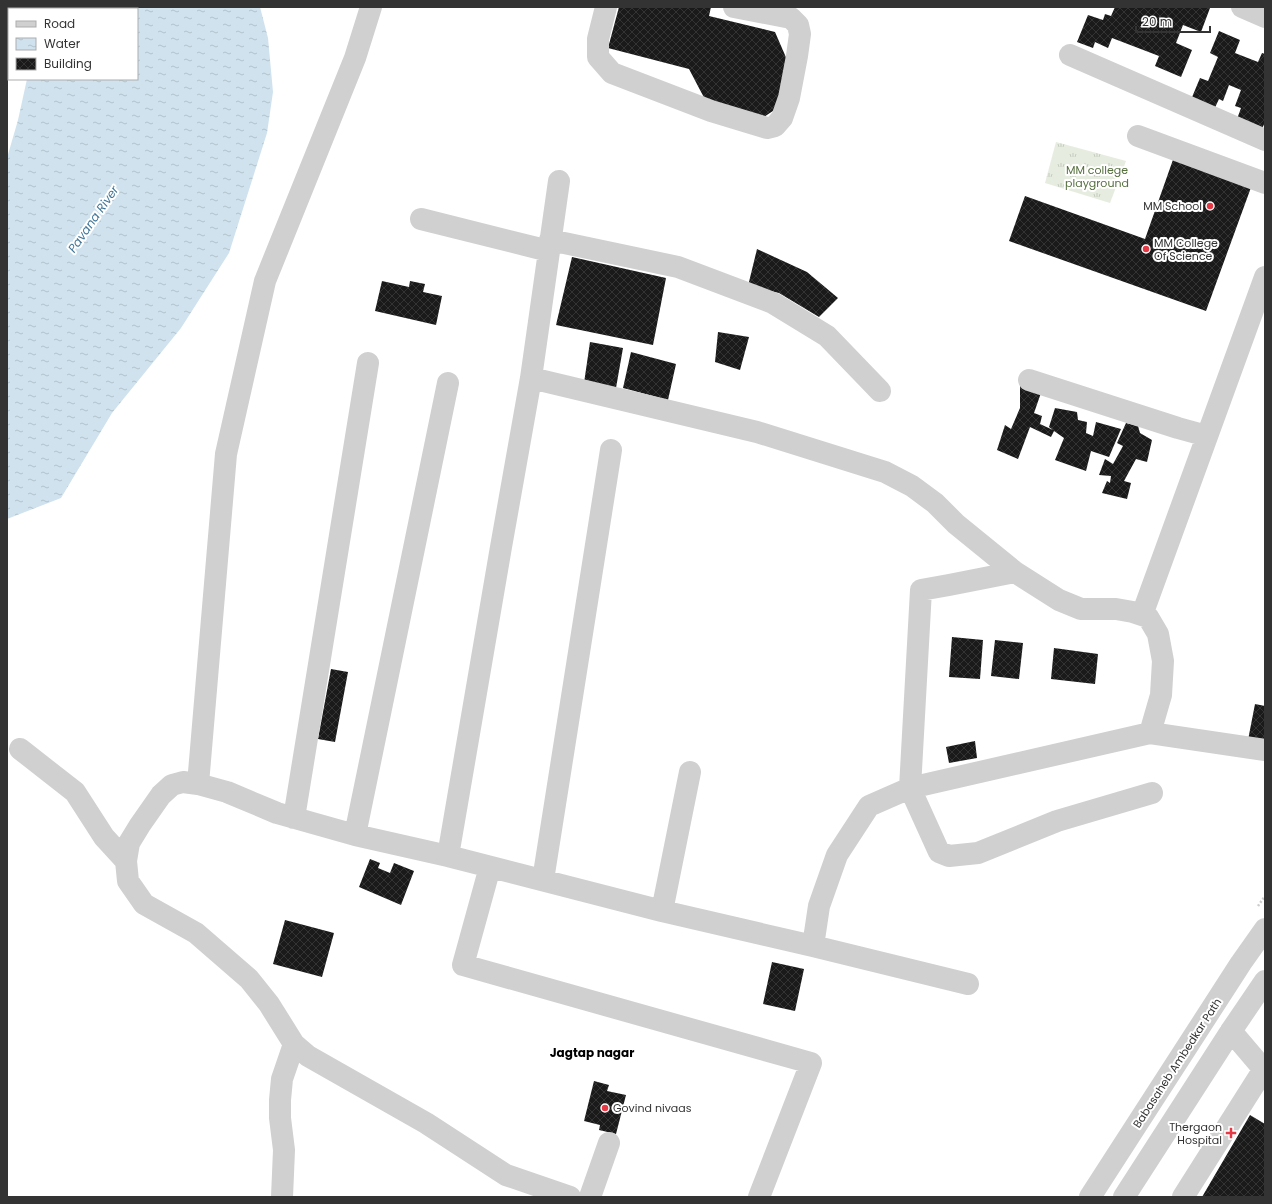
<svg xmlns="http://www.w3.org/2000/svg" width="1272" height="1204" viewBox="0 0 1272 1204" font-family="Poppins,sans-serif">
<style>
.grass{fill:url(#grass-tufts)}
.water{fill:url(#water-ripples)}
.building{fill:url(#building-cross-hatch)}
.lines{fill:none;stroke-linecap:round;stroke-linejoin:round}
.path{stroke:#cdcdcd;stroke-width:2.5;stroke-dasharray:2 2;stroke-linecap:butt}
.minor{stroke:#d0d0d0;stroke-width:22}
.poi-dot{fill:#e63946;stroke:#fff;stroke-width:1.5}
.labels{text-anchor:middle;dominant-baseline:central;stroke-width:4;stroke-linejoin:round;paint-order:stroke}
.park-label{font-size:11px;fill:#56703f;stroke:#fff}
.poi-label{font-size:11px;fill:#333;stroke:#fff;text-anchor:end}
.street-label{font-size:11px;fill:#333;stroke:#fff}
.water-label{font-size:12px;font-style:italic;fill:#3f7597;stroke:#fff}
.neighbourhood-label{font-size:12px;font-weight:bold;fill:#000;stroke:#fff}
</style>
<defs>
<pattern id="grass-tufts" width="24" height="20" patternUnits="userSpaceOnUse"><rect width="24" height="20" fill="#e6ecdf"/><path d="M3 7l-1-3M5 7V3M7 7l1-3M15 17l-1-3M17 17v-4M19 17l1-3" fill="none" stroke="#c6cbc0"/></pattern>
<pattern id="water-ripples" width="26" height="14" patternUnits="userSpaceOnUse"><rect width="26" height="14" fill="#cfe2ee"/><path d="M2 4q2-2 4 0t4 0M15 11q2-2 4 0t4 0" fill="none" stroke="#b2c2cd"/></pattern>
<pattern id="building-cross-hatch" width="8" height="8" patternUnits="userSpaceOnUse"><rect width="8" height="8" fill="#1a1a1a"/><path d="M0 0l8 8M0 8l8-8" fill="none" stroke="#333"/></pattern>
</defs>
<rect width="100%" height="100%" fill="#fff"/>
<path class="grass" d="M 1056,142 L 1126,161 L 1110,203 L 1045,183 Z"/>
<path class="water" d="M 41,7 L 260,7 L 268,38 L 273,92 L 267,133 L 229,253 L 181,328 L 112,413 L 61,498 L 7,519 L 7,158 L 18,120 L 27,79 L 137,79 L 137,9 L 42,9 Z"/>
<path class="building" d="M 619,7 L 711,7 L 709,16 L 775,32 L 788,62 L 782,105 L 755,123 L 710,109 L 689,69 L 608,48 Z
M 1115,7 L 1207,7 L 1210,8 L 1201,32 L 1183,25 L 1176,43 L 1192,50 L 1181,77 L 1155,66 L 1159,56 L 1112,38 L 1108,48 L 1095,42 L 1093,48 L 1077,42 L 1088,15 L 1103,20 L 1105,14 L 1111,16 Z
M 1219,31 L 1240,40 L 1235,53 L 1258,62 L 1262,53 L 1265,54 L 1265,122 L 1262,129 L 1237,119 L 1241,108 L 1235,106 L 1241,90 L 1229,85 L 1223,101 L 1219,99 L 1213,112 L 1190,102 L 1200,78 L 1208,81 L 1218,57 L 1210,53 Z
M 1175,154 L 1253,182 L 1206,311 L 1009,241 L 1025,196 L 1145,239 Z
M 757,249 L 807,272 L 838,298 L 819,317 L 779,293 L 748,286 Z
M 572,257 L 666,278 L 653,345 L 556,325 Z
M 382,281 L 409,287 L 410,281 L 425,284 L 423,292 L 442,296 L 436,325 L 375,311 Z
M 718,332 L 749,337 L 740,370 L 715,362 Z
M 590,342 L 623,348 L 616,388 L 584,383 Z
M 631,352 L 676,364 L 668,400 L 623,388 Z
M 1020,381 L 1042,390 L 1034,413 L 1042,416 L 1040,424 L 1053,430 L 1049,427 L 1055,408 L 1077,412 L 1078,420 L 1087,422 L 1086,433 L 1093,436 L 1096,422 L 1121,429 L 1109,457 L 1091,451 L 1086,471 L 1055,460 L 1064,438 L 1054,431 L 1051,437 L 1030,427 L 1018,459 L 997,450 L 1005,425 L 1011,429 L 1020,408 Z
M 1126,423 L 1138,426 L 1140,433 L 1152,440 L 1147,462 L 1136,459 L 1124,481 L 1131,483 L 1127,499 L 1102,493 L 1107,481 L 1110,483 L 1111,476 L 1099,475 L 1105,459 L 1113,464 L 1123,446 L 1117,443 Z
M 952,637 L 983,640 L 980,679 L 949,677 Z
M 995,640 L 1023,643 L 1019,679 L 991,676 Z
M 1054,648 L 1098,654 L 1095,684 L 1051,679 Z
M 331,669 L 348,672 L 335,742 L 318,739 Z
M 1255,704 L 1265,706 L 1265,743 L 1248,740 Z
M 975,741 L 977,758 L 949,763 L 946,747 Z
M 370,859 L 380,863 L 378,868 L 390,873 L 394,863 L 414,871 L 401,905 L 359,887 Z
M 285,920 L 334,933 L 322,977 L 273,964 Z
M 772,962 L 804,969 L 795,1011 L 763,1004 Z
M 594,1081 L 609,1085 L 607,1091 L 626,1095 L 616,1134 L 599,1130 L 600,1125 L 584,1121 Z
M 1250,1115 L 1265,1124 L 1265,1197 L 1202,1197 Z"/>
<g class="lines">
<path class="path" d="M 1258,906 L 1265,896"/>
<path class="minor" d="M 606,7 L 598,39 L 598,57 L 612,73 L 711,111 L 767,128 L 775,126 L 782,118 L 789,98 L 797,56 L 800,34 L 798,25 L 791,18 L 734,7
M 1242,7 L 1265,17
M 1070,55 L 1265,140
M 1138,136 L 1265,183
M 421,219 L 549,251
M 550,240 L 678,267 L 773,303 L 827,336 L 880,391
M 531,378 L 757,432 L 885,472 L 912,486 L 935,503 L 956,524 L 1015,572 L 1059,600 L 1081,609 L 1116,609 L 1133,612 L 1148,617 L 1158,634 L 1163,661 L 1161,695 L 1150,733
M 1029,380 L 1178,428 L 1207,436
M 1015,572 L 949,585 L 921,590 L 910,788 L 939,852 L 949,856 L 978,853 L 1057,821 L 1152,793
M 1142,615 L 1265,277
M 20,749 L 75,792 L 104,837 L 126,861
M 198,784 L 226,454 L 265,281 L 355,58 L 371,7
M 294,818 L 368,363
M 355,835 L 448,383
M 448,856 L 501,547 L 531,378 L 559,181
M 490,867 L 463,965 L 811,1063 L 759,1197
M 543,880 L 611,450
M 662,911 L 690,772
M 813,946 L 819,906 L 837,855 L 869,806 L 910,788 L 1150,733 L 1265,750
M 1231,1031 L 1265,1071
M 282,1197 L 284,1150 L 280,1118 L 280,1100 L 282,1079 L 294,1044
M 570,1197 L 506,1175 L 426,1123 L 308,1056 L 294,1044 L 269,1004 L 249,979 L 196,933 L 144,904 L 128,881 L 126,861 L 129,843 L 140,825 L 161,795 L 172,785 L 183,782 L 198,784 L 227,792 L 277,813 L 355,835 L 448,856 L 662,911 L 813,946 L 968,984
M 590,1197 L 609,1143
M 1090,1197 L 1241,963 L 1265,929
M 1124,1197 L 1231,1031 L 1265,981
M 1183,1197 L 1264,1069"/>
</g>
<g class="poi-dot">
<circle cx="1210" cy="206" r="4"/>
<circle cx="1146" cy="249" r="4"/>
<circle cx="605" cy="1108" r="4"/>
<path d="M1229 1127h4v4h4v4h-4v4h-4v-4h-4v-4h4z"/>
</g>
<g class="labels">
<g class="park-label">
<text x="1097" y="170">MM college<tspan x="1097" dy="13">playground</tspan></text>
</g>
<g class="poi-label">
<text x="1202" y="206">MM School</text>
<text x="1154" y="243" text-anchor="start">MM College<tspan x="1154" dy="13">Of Science</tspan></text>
<text x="613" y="1108" text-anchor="start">Govind nivaas</text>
<text x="1222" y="1127">Thergaon<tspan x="1222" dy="13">Hospital</tspan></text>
</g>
<g class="street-label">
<text transform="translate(1177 1063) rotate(-57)">Babasaheb Ambedkar Path</text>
</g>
<g class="water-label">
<text transform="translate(93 219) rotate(-55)">Pavana River</text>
</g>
<g class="neighbourhood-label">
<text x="592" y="1052">Jagtap nagar</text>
</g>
</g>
<rect width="1272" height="1204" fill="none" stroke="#333333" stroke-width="16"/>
<rect x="8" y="8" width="130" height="72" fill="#ffffff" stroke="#adadad"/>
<rect x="16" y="21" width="20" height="6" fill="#d0d0d0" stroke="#adadad"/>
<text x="44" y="28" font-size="12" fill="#333333">Road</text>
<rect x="16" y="38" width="20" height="12" fill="url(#water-ripples)" stroke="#adadad"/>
<text x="44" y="48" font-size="12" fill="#333333">Water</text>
<rect x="16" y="58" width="20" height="12" fill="url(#building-cross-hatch)" stroke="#adadad"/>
<text x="44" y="68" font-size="12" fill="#333333">Building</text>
<path d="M1136 26v6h74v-6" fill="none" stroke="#333333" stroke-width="2"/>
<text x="1142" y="26" font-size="12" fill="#333333" stroke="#ffffff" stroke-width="3" paint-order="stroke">20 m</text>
</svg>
